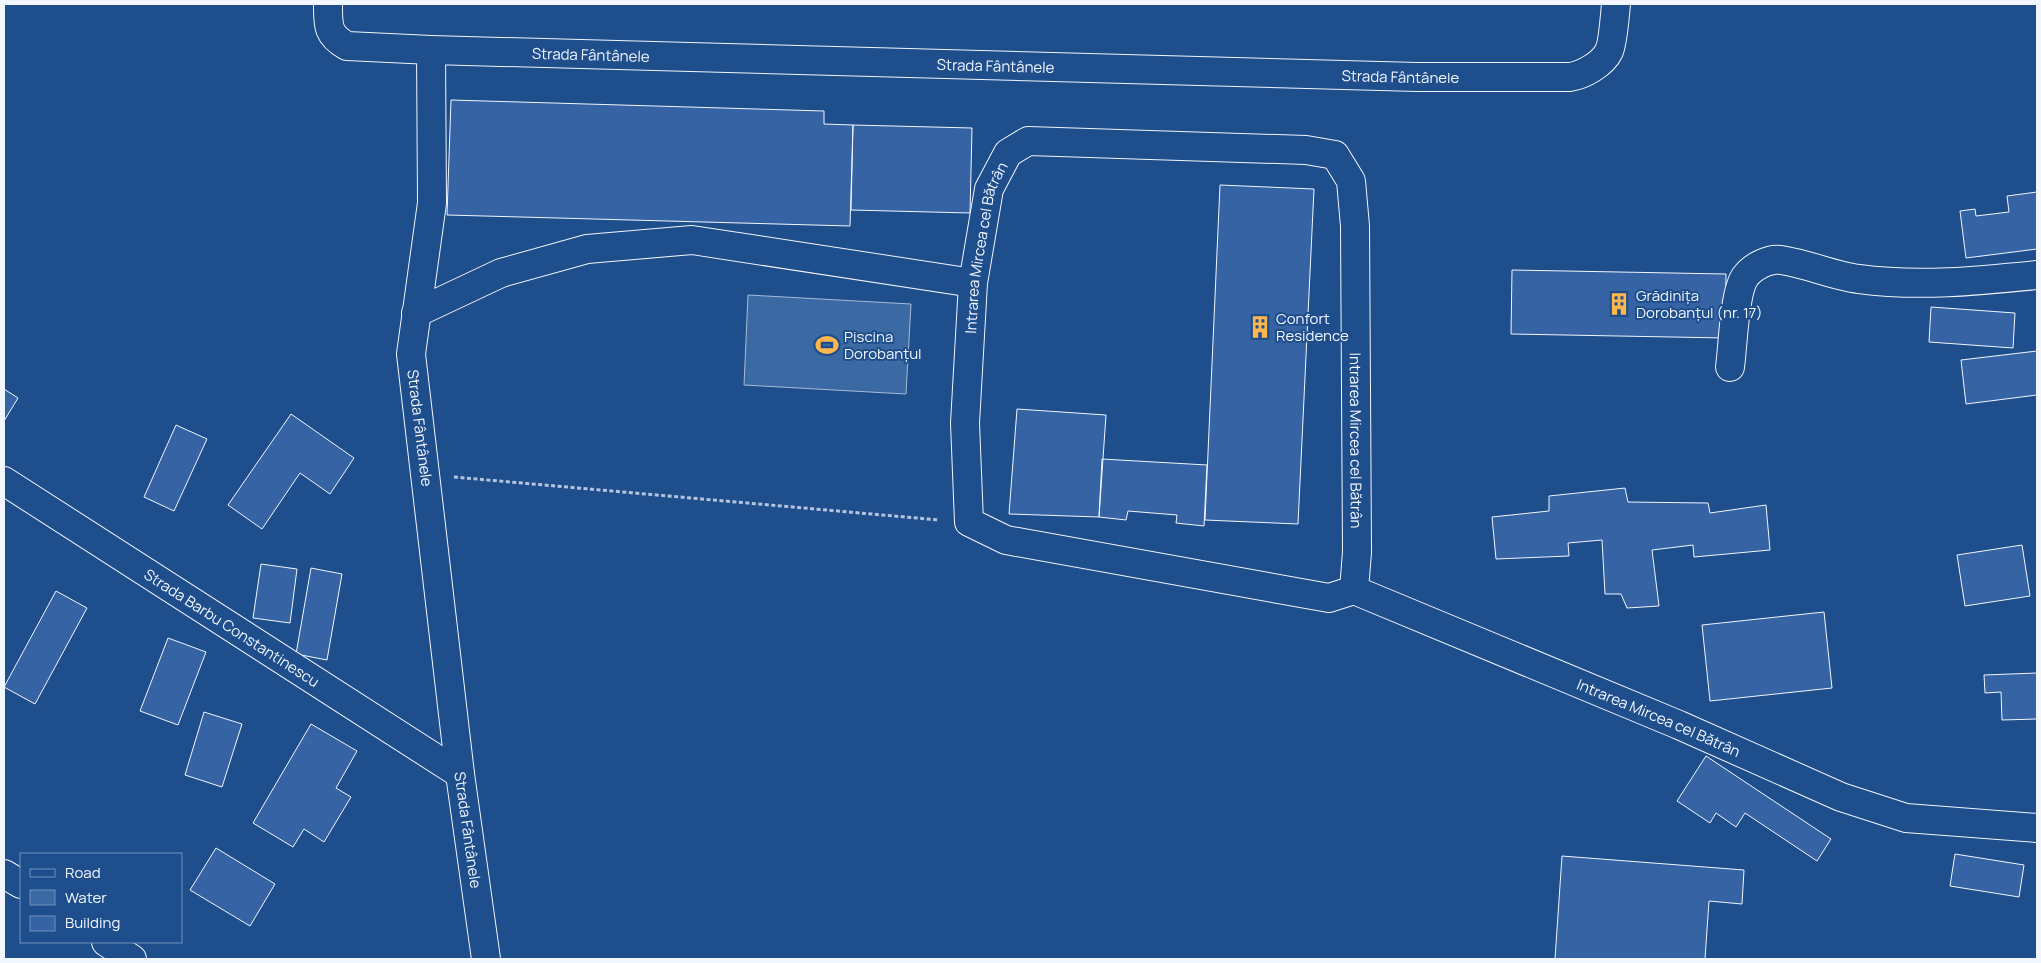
<svg xmlns="http://www.w3.org/2000/svg" width="2041" height="963" viewBox="0 0 2041 963" font-family="Manrope,sans-serif">
<style>
.water{fill:#3b69a3;stroke:#a8bbd7}
.building{fill:#3563a3;stroke:#f2f6ff}
.lines{fill:none;stroke-linecap:round;stroke-linejoin:round}
.minor-casing{stroke:#f2f6ff;stroke-width:30}
.path{stroke:#b3c4dc;stroke-width:3;stroke-dasharray:4 2.5;stroke-linecap:butt}
.minor{stroke:#1f4e8c;stroke-width:28}
.labels{text-anchor:middle;dominant-baseline:central;stroke-width:4;stroke-linejoin:round;paint-order:stroke}
.street-label{font-size:15px;fill:#f2f6ff;stroke:#1f4e8c}
.poi-label{font-size:15px;fill:#f2f6ff;stroke:#1f4e8c;text-anchor:start}
</style>
<rect width="100%" height="100%" fill="#1f4e8c"/>
<path class="water" d="M 748,295 L 911,304 L 906,394 L 744,385 Z"/>
<path class="building" d="M 451,100 L 824,111 L 824,124 L 853,125 L 850,226 L 447,215 Z
M 853,125 L 972,128 L 970,213 L 851,210 Z
M 1220,185 L 1314,189 L 1298,524 L 1205,520 Z
M 2037,192 L 2037,249 L 1966,258 L 1960,211 L 1975,209 L 1976,216 L 2009,212 L 2007,196 Z
M 1512,270 L 1726,274 L 1725,338 L 1511,334 Z
M 1931,307 L 2015,313 L 2013,348 L 1929,342 Z
M 2037,351 L 2037,395 L 1966,404 L 1961,360 Z
M 4,389 L 18,398 L 4,421 Z
M 1017,409 L 1106,415 L 1099,517 L 1009,514 Z
M 291,414 L 354,458 L 330,494 L 300,473 L 262,529 L 228,505 Z
M 176,425 L 207,439 L 174,511 L 144,497 Z
M 1102,459 L 1207,465 L 1204,526 L 1176,523 L 1177,515 L 1128,511 L 1126,520 L 1099,517 Z
M 1625,488 L 1628,502 L 1708,503 L 1710,513 L 1766,505 L 1770,550 L 1694,557 L 1693,545 L 1652,550 L 1659,606 L 1627,608 L 1621,594 L 1605,594 L 1602,540 L 1568,543 L 1569,556 L 1496,559 L 1492,517 L 1549,511 L 1549,496 Z
M 2022,545 L 2030,596 L 1965,606 L 1957,555 Z
M 261,564 L 297,569 L 290,623 L 253,618 Z
M 311,568 L 342,574 L 327,660 L 296,654 Z
M 56,591 L 87,608 L 35,704 L 4,687 Z
M 1824,612 L 1832,688 L 1710,701 L 1702,625 Z
M 168,638 L 206,652 L 178,725 L 140,711 Z
M 2037,673 L 2037,719 L 2002,720 L 2001,692 L 1985,693 L 1984,675 Z
M 204,712 L 242,724 L 222,787 L 185,775 Z
M 311,724 L 357,751 L 336,788 L 351,797 L 324,842 L 304,829 L 293,847 L 253,823 Z
M 1706,756 L 1831,839 L 1817,861 L 1745,813 L 1736,827 L 1716,813 L 1710,823 L 1677,801 Z
M 216,848 L 275,884 L 250,926 L 190,890 Z
M 1955,854 L 2024,865 L 2019,897 L 1950,886 Z
M 1562,856 L 1744,870 L 1742,904 L 1709,901 L 1705,959 L 1555,959 Z"/>
<g class="lines">
<defs>
<g id="minor">
<path d="M 328,4 C 328,25 327,35 347,46 L 431,50"/>
<path d="M 416,313 L 501,273 L 587,249 L 692,240 L 973,283"/>
<path d="M 1730,367 C 1733,346 1734,293 1745,277 C 1752,267 1769,258 1781,260 C 1808,264 1834,276 1859,279 C 1918,287 1978,281 2037,275"/>
<path id="s1" d="M 4,481 L 460,774"/>
<path id="s2" d="M 1354,590 L 1329,598 L 1006,540 L 969,522 L 965,423 L 973,283 L 989,189 L 1008,153 L 1028,141 L 1306,150 L 1335,155 L 1351,181 L 1355,226 L 1357,552 L 1354,590 L 1679,725 L 1841,797 L 1906,818 L 2037,828"/>
<path d="M 4,874 L 21,884"/>
<path d="M 106,942 L 132,959"/>
<path id="s3" d="M 486,959 L 460,774 L 411,354 L 432,203 L 431,50 L 1417,77 L 1570,77 C 1583,75 1603,64 1609,51 C 1613,43 1615,14 1616,4"/>
</g>
</defs>
<use href="#minor" class="minor-casing"/>
<path class="path" d="M 454,477 L 939,520"/>
<use href="#minor" class="minor"/>
</g>
<defs>
<symbol id="building-bare" viewBox="-9 -9 18 18"><path d="M-4-6H4V6H1V3H-1V6H-4ZM-2.5-4.3h1.7v1.8h-1.7ZM.8-4.3h1.7v1.8H.8ZM-2.5-1h1.7V.8h-1.7ZM.8-1h1.7V.8H.8Z" fill="#ffb74d" stroke="#1f4e8c" stroke-width="2.5" paint-order="stroke"/></symbol>
<symbol id="stadium-bare" viewBox="-9 -9 18 18"><path d="M0-5a6.5 5 0 1 0 0 10a6.5 5 0 1 0 0-10ZM-3.5-1.8h7v3.6h-7Z" fill="#ffb74d" stroke="#1f4e8c" stroke-width="2.5" paint-order="stroke"/></symbol>
</defs>
<g fill-rule="evenodd">
<use href="#building-bare" x="1603" y="288" width="32" height="32"/>
<use href="#building-bare" x="1244" y="311" width="32" height="32"/>
<use href="#stadium-bare" x="811" y="329" width="32" height="32"/>
</g>
<g class="labels">
<g class="street-label">
<text stroke="none"><textPath href="#s3" startOffset="1075">Strada Fântânele</textPath></text>
<text stroke="none"><textPath href="#s3" startOffset="1480">Strada Fântânele</textPath></text>
<text stroke="none"><textPath href="#s3" startOffset="1885">Strada Fântânele</textPath></text>
<text stroke="none"><textPath href="#s2" startOffset="672">Intrarea Mircea cel Bătrân</textPath></text>
<text transform="translate(420 428) rotate(83)">Strada Fântânele</text>
<text stroke="none"><textPath href="#s2" startOffset="1392">Intrarea Mircea cel Bătrân</textPath></text>
<text stroke="none"><textPath href="#s1" startOffset="271">Strada Barbu Constantinescu</textPath></text>
<text stroke="none"><textPath href="#s2" startOffset="1872">Intrarea Mircea cel Bătrân</textPath></text>
<text transform="translate(468 830) rotate(82)">Strada Fântânele</text>
</g>
<g class="poi-label">
<text x="1636" y="295">Grădinița<tspan x="1636" dy="17">Dorobanțul (nr. 17)</tspan></text>
<text x="1276" y="318">Confort<tspan x="1276" dy="17">Residence</tspan></text>
<text x="844" y="336">Piscina<tspan x="844" dy="17">Dorobanțul</tspan></text>
</g>
</g>
<rect width="2041" height="963" fill="none" stroke="#f2f6ff" stroke-width="10"/>
<rect x="20" y="853" width="162" height="90" fill="#1f4e8c" stroke="#7391ba"/>
<rect x="30" y="869" width="25" height="8" fill="#1f4e8c" stroke="#7391ba"/>
<text x="65" y="878" font-size="15" fill="#f2f6ff">Road</text>
<rect x="30" y="890" width="25" height="15" fill="#3b69a3" stroke="#7391ba"/>
<text x="65" y="903" font-size="15" fill="#f2f6ff">Water</text>
<rect x="30" y="916" width="25" height="15" fill="#3563a3" stroke="#7391ba"/>
<text x="65" y="928" font-size="15" fill="#f2f6ff">Building</text>
</svg>
